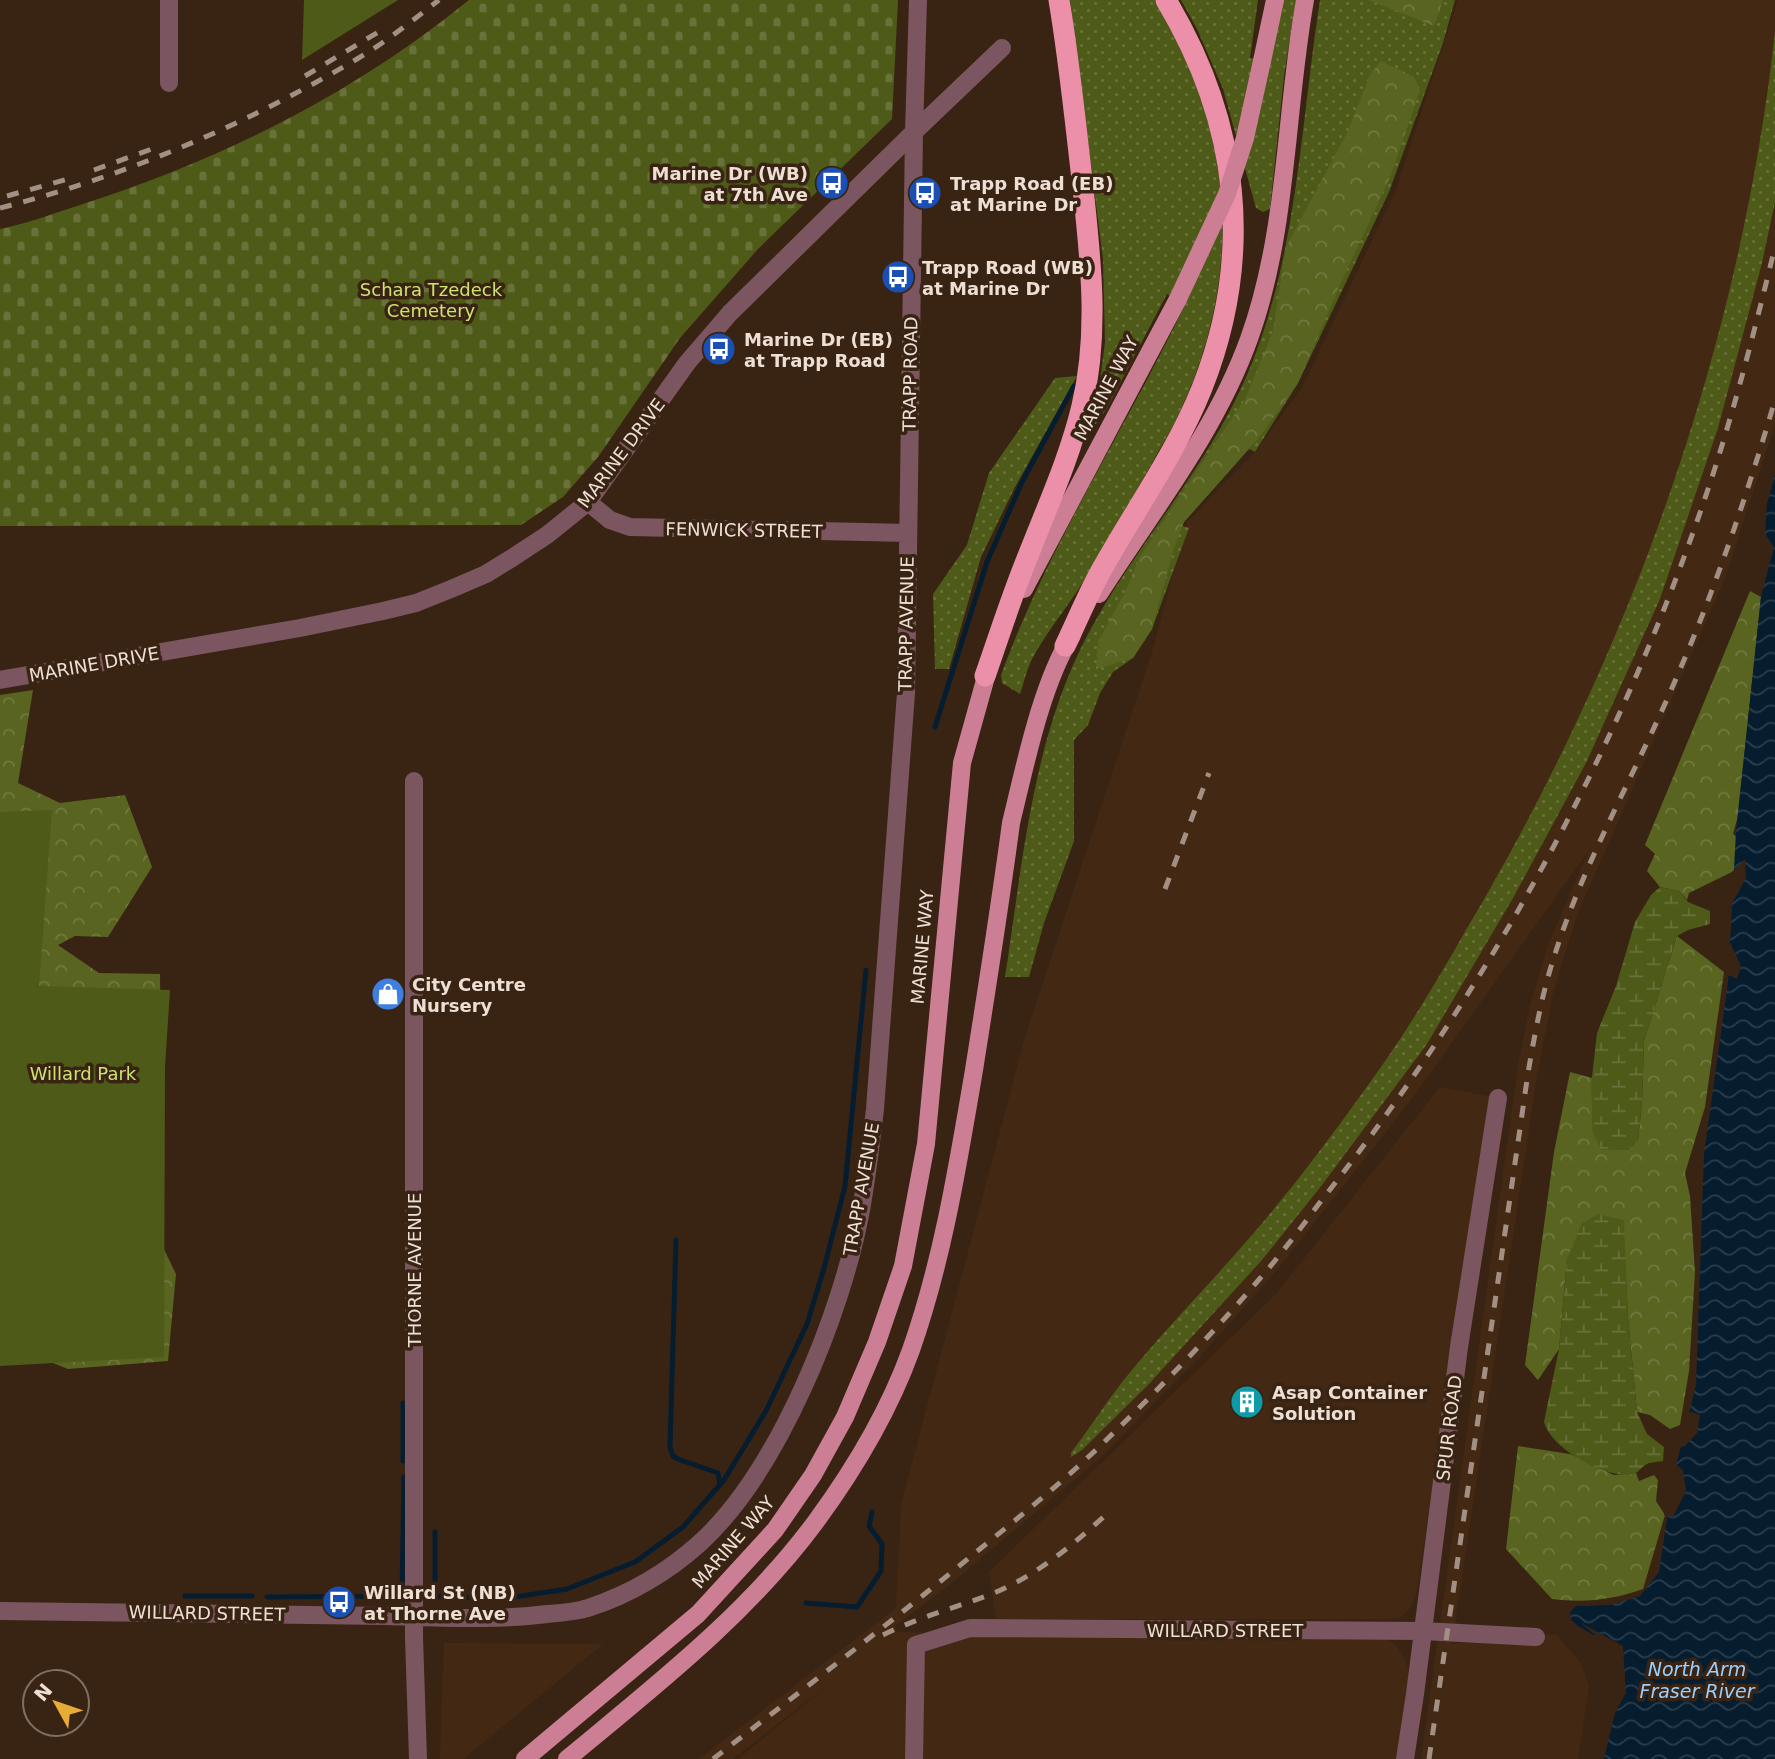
<svg xmlns="http://www.w3.org/2000/svg" width="1775" height="1759" viewBox="0 0 1775 1759" font-family="'DejaVu Sans',sans-serif">
<style>
.built{fill:#432914}
.grass{fill:url(#grass-dots)}
.forest{fill:url(#forest-crowns)}
.wetland{fill:url(#wetland-marsh)}
.cemetery{fill:url(#cemetery-stones)}
.green{fill:#4e5a18}
.water{fill:url(#water-waves)}
.pier{fill:#392414}
.lines{fill:none;stroke-linecap:round;stroke-linejoin:round}
.stream{stroke:#061d2f;stroke-width:5}
.minor{stroke:#7b555f;stroke-width:18}
.tertiary{stroke:#7b555f;stroke-width:18}
.primary{stroke:#cc7f94;stroke-width:18}
.motorway{stroke:#ec8fa8;stroke-width:21}
.rail{stroke:#a29084;stroke-width:5;stroke-dasharray:12 12;stroke-linecap:butt}
.primary-bridge{stroke:#cc7f94;stroke-width:18}
.labels{text-anchor:middle;dominant-baseline:central;stroke-width:7;stroke-linejoin:round;paint-order:stroke}
.poi-label{font-size:18px;font-weight:bold;fill:#eedfd5;stroke:#392414;text-anchor:start}
.park-label{font-size:18px;fill:#cce46e;stroke:#392414}
.street-label{font-size:18px;fill:#eedfd5;stroke:#392414}
.water-label{font-size:19px;font-style:italic;fill:#99cfff;stroke:#392414}
</style>
<defs>
<pattern id="grass-dots" width="8" height="8" patternUnits="userSpaceOnUse" patternTransform="scale(1.75)"><rect width="8" height="8" fill="#4e5a18"/><path d="M2 2h.1M6 6h.1" fill="none" stroke="#687139" stroke-width="1.8" stroke-linecap="round"/></pattern>
<pattern id="forest-crowns" width="20" height="18" patternUnits="userSpaceOnUse" patternTransform="scale(1.75)"><rect width="20" height="18" fill="#586420"/><path d="M2 6a3 3 0 1 1 6 0M12 15a3 3 0 1 1 6 0" fill="none" stroke="#707a40"/></pattern>
<pattern id="wetland-marsh" width="20" height="14" patternUnits="userSpaceOnUse" patternTransform="scale(1.75)"><rect width="20" height="14" fill="#4e5a18"/><path d="M1 5h8M5 5V1M11 12h8M15 12V8" fill="none" stroke="#687139"/></pattern>
<pattern id="cemetery-stones" width="16" height="16" patternUnits="userSpaceOnUse" patternTransform="scale(1.75)"><rect width="16" height="16" fill="#4e5a18"/><path d="M2 7V4a2 2 0 0 1 4 0v3zM10 15v-3a2 2 0 0 1 4 0v3z" fill="#687139"/></pattern>
<pattern id="water-waves" width="16" height="10" patternUnits="userSpaceOnUse" patternTransform="scale(1.75)"><rect width="16" height="10" fill="#061d2f"/><path d="M0 5q4-4 8 0t8 0" fill="none" stroke="#2b3d4c"/></pattern>
</defs>
<rect width="100%" height="100%" fill="#392414"/>
<path class="built" d="M 1458,0 L 1775,0 L 1775,424 L 1725,578 L 1577,915 L 1554,989 L 1537,1075 L 1452,1644 L 1556,1634 L 1581,1663 L 1589,1687 L 1578,1759 L 1421,1759 L 1519,1060 L 1530,1005 L 1549,943 L 1589,850 L 1411,1100 L 1277,1270 L 1195,1362 L 1100,1458 L 948,1586 L 895,1626 L 896,1632 L 1016,1636 L 1388,1640 L 1395,1644 L 1405,1659 L 1411,1678 L 1396,1759 L 738,1759 L 838,1677 L 733,1759 L 699,1759 L 896,1608 L 901,1505 L 1025,1037 L 1151,656 L 1187,522 L 1255,452 L 1302,388 L 1396,190 Z
M 1440,1087 L 1493,1097 L 1416,1594 L 1410,1608 L 1401,1617 L 1389,1619 L 996,1619 L 989,1572 L 1276,1294 Z
M 444,1643 L 603,1644 L 463,1759 L 440,1759 Z"/>
<path class="grass" d="M 1070,0 L 1155,0 C 1235,133 1245,273 1179,414 C 1171,431 1160,448 1151,465 C 1132,498 1113,532 1093,566 C 1075,598 1050,626 1032,659 C 1027,669 1024,682 1020,694 L 1002,683 L 1001,675 C 1049,544 1126,428 1186,303 L 1167,294 L 1106,410 L 1090,432 L 1099,389 L 1105,342 L 1103,259 Z
M 1181,0 L 1258,0 L 1250,58 L 1270,63 L 1283,0 L 1296,0 L 1284,76 L 1270,209 L 1263,212 L 1256,208 L 1223,89 L 1197,29 Z
M 1320,0 L 1455,0 L 1443,43 L 1389,192 L 1298,383 L 1255,452 L 1249,449 L 1184,522 L 1182,526 L 1189,528 L 1152,629 L 1133,658 L 1113,672 L 1100,693 L 1088,725 L 1074,740 L 1074,841 L 1044,923 L 1029,977 L 1005,977 C 1023,861 1032,740 1088,634 C 1138,541 1213,462 1252,363 C 1298,248 1301,121 1320,0 Z
M 1775,32 L 1775,202 L 1762,263 L 1718,428 L 1660,599 L 1586,763 L 1513,898 L 1427,1044 L 1322,1185 L 1262,1260 L 1148,1385 L 1082,1450 L 1071,1457 L 1071,1453 C 1089,1429 1105,1404 1123,1381 C 1164,1330 1210,1284 1252,1235 C 1296,1184 1337,1129 1376,1074 C 1409,1028 1438,979 1466,930 C 1629,656 1740,349 1775,32 Z
M 1077,376 L 1015,487 L 981,557 L 949,669 L 935,669 L 933,594 L 967,545 L 989,473 L 1055,378 Z"/>
<path class="forest" d="M 1368,0 L 1443,0 L 1434,26 Z
M 1381,61 L 1414,77 L 1420,90 L 1391,175 L 1339,287 L 1298,383 L 1261,435 L 1184,522 L 1174,548 L 1152,629 L 1133,658 L 1096,669 L 1098,642 L 1126,590 L 1139,558 L 1246,397 L 1273,331 L 1286,247 L 1347,133 L 1371,73 Z
M 1750,591 L 1761,597 L 1738,816 L 1733,834 L 1744,842 L 1745,859 L 1732,872 L 1689,893 L 1687,900 L 1679,891 L 1660,887 L 1647,871 L 1655,854 L 1645,845 Z
M 33,690 L 18,783 L 60,803 L 125,795 L 152,867 L 108,937 L 75,936 L 58,945 L 99,973 L 160,974 L 162,1172 L 142,1204 L 176,1274 L 168,1361 L 68,1369 L 13,1347 L 0,1351 L 0,695 Z
M 1677,936 L 1724,972 L 1705,1107 L 1685,1173 L 1690,1196 L 1695,1272 L 1689,1371 L 1680,1425 L 1670,1429 L 1650,1415 L 1637,1412 L 1628,1318 L 1623,1220 L 1567,1259 L 1559,1349 L 1538,1380 L 1525,1365 L 1554,1152 L 1570,1072 L 1592,1078 L 1593,1133 L 1628,1150 L 1638,1140 L 1642,1102 L 1644,1041 Z
M 1518,1446 L 1570,1454 L 1614,1475 L 1636,1473 L 1639,1481 L 1654,1475 L 1658,1480 L 1656,1501 L 1665,1515 L 1643,1589 C 1612,1600 1585,1603 1552,1599 L 1506,1549 Z"/>
<path class="wetland" d="M 1660,887 L 1679,891 L 1688,902 L 1710,911 L 1710,924 L 1688,930 L 1677,936 L 1644,1041 L 1642,1102 L 1638,1140 L 1628,1150 L 1601,1150 L 1593,1133 L 1591,1086 L 1597,1033 L 1616,986 L 1635,922 L 1651,895 Z
M 1598,1214 L 1624,1220 L 1628,1318 L 1637,1412 L 1647,1434 L 1664,1447 L 1663,1461 C 1658,1462 1651,1462 1647,1464 C 1641,1467 1639,1472 1634,1474 C 1607,1480 1551,1449 1544,1422 L 1559,1349 L 1567,1259 L 1582,1223 Z"/>
<path class="cemetery" d="M 469,0 L 898,0 L 892,119 L 758,249 L 680,338 L 598,457 L 563,497 L 521,525 L 0,526 L 0,229 C 29,223 58,212 86,203 C 224,159 356,92 469,0 Z"/>
<path class="green" d="M 304,0 L 398,0 L 302,60 Z
M 52,810 L 39,986 L 170,990 L 165,1067 L 164,1357 L 0,1366 L 0,812 Z"/>
<path class="water" d="M 1775,475 L 1775,1759 L 1600,1759 L 1619,1666 L 1617,1649 L 1578,1626 L 1571,1620 L 1570,1612 L 1576,1606 L 1610,1605 L 1640,1596 L 1659,1572 L 1673,1478 L 1696,1385 L 1704,1154 L 1728,982 L 1736,831 L 1761,597 L 1774,547 L 1765,534 L 1767,504 Z"/>
<path class="pier" d="M 1745,859 L 1746,878 L 1729,909 L 1731,873 Z
M 1727,936 L 1741,966 L 1737,979 L 1725,973 Z
M 1692,1412 L 1700,1415 L 1697,1433 L 1685,1446 L 1677,1449 L 1685,1413 Z
M 1673,1462 L 1683,1470 L 1686,1491 L 1673,1517 L 1664,1515 Z
M 1581,1623 L 1623,1646 L 1626,1693 L 1615,1713 L 1604,1759 L 1597,1759 L 1615,1666 L 1614,1651 Z"/>
<g class="lines">
<path class="stream" d="M 935,727 L 987,562 L 1022,482 L 1074,386
M 676,1240 L 670,1447 L 673,1456 L 678,1459 L 718,1473 L 720,1484
M 403,1461 L 403,1403
M 435,1532 L 435,1596 L 486,1598
M 185,1596 L 252,1596
M 267,1597 L 398,1596 L 402,1594 L 404,1477
M 502,1599 L 567,1589 L 635,1562 L 683,1527 L 724,1480 L 766,1411 L 807,1324 L 824,1268 L 845,1186 L 866,970
M 806,1603 L 857,1607 L 881,1571 L 882,1544 L 869,1526 L 872,1512"/>
<path class="minor" d="M 169,0 L 169,83
M 588,502 L 610,520 L 630,527 L 908,533
M 414,781 L 414,1637 L 418,1759
M 0,1611 C 128,1612 256,1614 385,1616 C 438,1617 493,1621 547,1614 C 560,1613 575,1612 588,1608 C 631,1594 668,1572 701,1542 C 779,1470 842,1313 861,1210 C 867,1177 871,1143 875,1109 L 906,693 L 914,132 L 1002,48
M 914,1759 L 916,1645 L 970,1628 L 1423,1631 L 1536,1637
M 1405,1759 L 1415,1694 L 1459,1347 L 1498,1098"/>
<path class="tertiary" d="M 0,680 L 300,628 L 383,611 L 416,603 L 451,589 L 486,574 L 512,558 L 547,535 L 588,502 L 687,363 L 730,313 L 914,132 L 918,0"/>
<path class="primary" d="M 1262,61 L 1275,0
M 1024,589 L 1178,299
M 1099,594 C 1152,511 1215,433 1249,339 C 1288,231 1285,112 1305,0
M 525,1759 L 698,1614 L 775,1530 L 813,1475 L 845,1417 L 877,1342 L 903,1266 L 926,1144 L 962,763 L 989,666
M 567,1759 C 655,1686 749,1613 817,1520 C 855,1468 889,1411 911,1350 C 943,1259 958,1164 974,1070 C 987,988 1000,906 1011,823 C 1025,766 1041,685 1072,635"/>
<path class="motorway" d="M 1065,646 C 1077,621 1088,594 1102,569 C 1135,510 1177,451 1202,388 C 1255,254 1239,122 1166,0
M 985,676 C 999,636 1012,595 1028,556 C 1047,507 1070,457 1082,406 C 1100,331 1090,254 1082,179 C 1075,119 1069,59 1059,0"/>
<path class="rail" d="M 305,76 L 380,31
M 94,170 L 160,146
M 7,196 L 68,179
M 0,208 C 126,176 245,125 357,59 C 386,42 413,20 439,0
M 1165,889 L 1209,773
M 883,1635 C 917,1618 954,1608 989,1595 C 1035,1577 1073,1545 1109,1512
M 713,1759 C 801,1691 889,1624 975,1553 C 1017,1519 1059,1485 1098,1448 C 1153,1395 1206,1341 1256,1283 C 1279,1257 1300,1229 1321,1201 C 1486,993 1617,755 1703,504 C 1732,420 1754,333 1775,247
M 1429,1759 L 1528,1073 C 1535,1033 1542,993 1555,954 C 1584,862 1637,770 1675,681 C 1715,590 1747,495 1775,400"/>
<path class="primary-bridge" d="M 1178,299 L 1227,194 L 1245,138 L 1262,61"/>
</g>
<defs>
<symbol id="bus-disc" viewBox="-11 -11 22 22"><circle r="9.5" fill="#1a4fb4" stroke="#392414"/><path d="M-5-6H5V4H4V6H2V4H-2V6H-4V4H-5ZM-3.5-4V0h7V-4ZM-3.5 1.2v1.5H-2V1.2ZM2 1.2v1.5H3.5V1.2Z" fill="#fff"/></symbol>
<symbol id="shop-disc" viewBox="-11 -11 22 22"><circle r="9.5" fill="#3f7fe0" stroke="#392414"/><path d="M-5-2.5h2.3a2.7 3.5 0 0 1 5.4 0H5L5.5 6h-11ZM-1.5-2.5h3a1.5 2.3 0 0 0-3 0Z" fill="#fff"/></symbol>
<symbol id="building-disc" viewBox="-11 -11 22 22"><circle r="9.5" fill="#0f9aa8" stroke="#392414"/><path d="M-4-6H4V6H1V3H-1V6H-4ZM-2.5-4.3h1.7v1.8h-1.7ZM.8-4.3h1.7v1.8H.8ZM-2.5-1h1.7V.8h-1.7ZM.8-1h1.7V.8H.8Z" fill="#fff"/></symbol>
</defs>
<g fill-rule="evenodd">
<use href="#bus-disc" x="813" y="164" width="38" height="38"/>
<use href="#bus-disc" x="906" y="174" width="38" height="38"/>
<use href="#bus-disc" x="879" y="258" width="38" height="38"/>
<use href="#bus-disc" x="700" y="330" width="38" height="38"/>
<use href="#shop-disc" x="369" y="975" width="38" height="38"/>
<use href="#building-disc" x="1228" y="1383" width="38" height="38"/>
<use href="#bus-disc" x="320" y="1583" width="38" height="38"/>
</g>
<g class="labels">
<g class="poi-label">
<text x="808" y="173" text-anchor="end">Marine Dr (WB)<tspan x="808" dy="21">at 7th Ave</tspan></text>
<text x="950" y="183">Trapp Road (EB)<tspan x="950" dy="21">at Marine Dr</tspan></text>
<text x="922" y="267">Trapp Road (WB)<tspan x="922" dy="21">at Marine Dr</tspan></text>
<text x="744" y="339">Marine Dr (EB)<tspan x="744" dy="21">at Trapp Road</tspan></text>
<text x="412" y="984">City Centre<tspan x="412" dy="21">Nursery</tspan></text>
<text x="1272" y="1392">Asap Container<tspan x="1272" dy="21">Solution</tspan></text>
<text x="364" y="1592">Willard St (NB)<tspan x="364" dy="21">at Thorne Ave</tspan></text>
</g>
<g class="park-label">
<text x="431" y="289">Schara Tzedeck<tspan x="431" dy="21">Cemetery</tspan></text>
<text x="83" y="1073">Willard Park</text>
</g>
<g class="street-label">
<text transform="translate(910 374) rotate(-89)">TRAPP ROAD</text>
<text transform="translate(1106 388) rotate(-62)">MARINE WAY</text>
<text transform="translate(621 453) rotate(-53)">MARINE DRIVE</text>
<text transform="translate(744 530) rotate(1)">FENWICK STREET</text>
<text transform="translate(906 624) rotate(-89)">TRAPP AVENUE</text>
<text transform="translate(94 664) rotate(-10)">MARINE DRIVE</text>
<text transform="translate(922 947) rotate(-85)">MARINE WAY</text>
<text transform="translate(861 1189) rotate(-80)">TRAPP AVENUE</text>
<text transform="translate(414 1270) rotate(-90)">THORNE AVENUE</text>
<text transform="translate(1449 1428) rotate(-83)">SPUR ROAD</text>
<text transform="translate(733 1542) rotate(-49)">MARINE WAY</text>
<text transform="translate(207 1613) rotate(1)">WILLARD STREET</text>
<text x="1225" y="1630">WILLARD STREET</text>
</g>
<g class="water-label">
<text x="1697" y="1669">North Arm<tspan x="1697" dy="22">Fraser River</tspan></text>
</g>
</g>
<g transform="translate(56 1703) rotate(310)"><circle r="33" fill="#392414" stroke="#816f61" stroke-width="2"/>
<path d="M0-5L12 26L0 18L-12 26Z" fill="#e7ac36"/>
<text y="-10" font-size="19" font-weight="bold" text-anchor="middle" fill="#eedfd5">N</text>
</g>
</svg>
